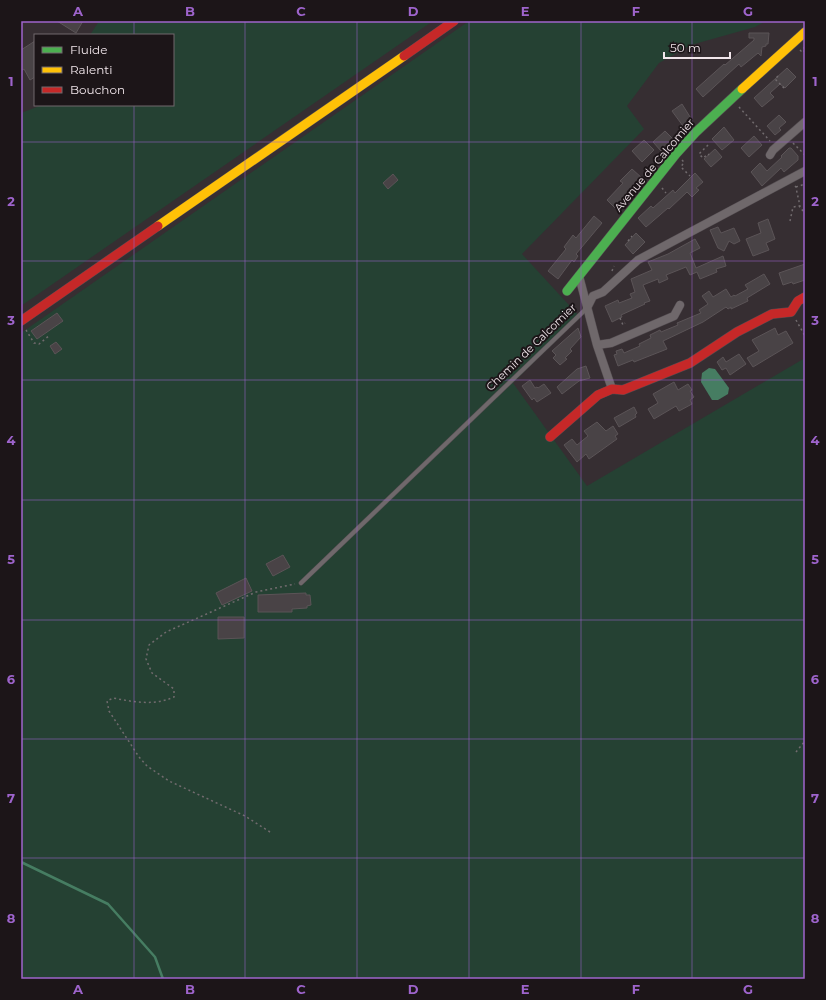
<svg xmlns="http://www.w3.org/2000/svg" width="826" height="1000" viewBox="0 0 826 1000" font-family="Montserrat,sans-serif">
<style>
.green{fill:#254133}
.water{fill:#467d62}
.lines{fill:none;stroke-linecap:round;stroke-linejoin:round}
.stream{stroke:#467d62;stroke-width:2.5}
.building{fill:#494346;stroke:#5b5457}
.lane-casing{stroke:#544d51;stroke-width:5}
.street-casing{stroke:#544d51;stroke-width:9}
.fast-casing{stroke:#544d51;stroke-width:10}
.slow-casing{stroke:#544d51;stroke-width:10}
.jam-casing{stroke:#544d51;stroke-width:10}
.path{stroke:#716b6e;stroke-width:1.5;stroke-dasharray:2 3;stroke-linecap:butt}
.lane{stroke:#6f686b;stroke-width:4}
.street{stroke:#6f686b;stroke-width:8}
.fast{stroke:#4caf50;stroke-width:9}
.slow{stroke:#ffc107;stroke-width:9}
.jam{stroke:#c62828;stroke-width:9}
.grid{fill:none;stroke:#9e64cc;stroke-width:1;stroke-opacity:0.55}
.labels{text-anchor:middle;dominant-baseline:central;stroke-width:4;stroke-linejoin:round;paint-order:stroke}
.street-label{font-size:11px;fill:#f1e6eb;stroke:#1c1518}
.neatline{fill:none;stroke:#9e64cc;stroke-width:1.5}
.grid-label{font-size:13px;text-anchor:middle;font-weight:bold;fill:#9e64cc}
</style>
<rect width="100%" height="100%" fill="#362e32"/>
<path class="green" d="M 99,21 L 433,21 L 21,306 L 21,113 L 42,105 L 173,105 L 173,35 L 90,35 Z
M 469,21 L 766,21 L 755,27 L 691,45 L 659,63 L 627,106 L 644,129 L 522,254 L 580,317 L 513,383 L 587,486 L 805,358 L 805,979 L 21,979 L 21,333 Z"/>
<path class="water" d="M 709,368 L 715,369 L 729,388 L 728,394 L 718,400 L 712,400 L 701,382 L 702,373 Z"/>
<g class="lines">
<path class="stream" d="M 21,862 L 108,904 L 155,957 L 163,979"/>
</g>
<path class="building" d="M 57,21 L 83,21 L 76,33 Z
M 749,33 L 769,33 L 768,44 L 766,44 L 766,46 L 762,47 L 761,56 L 758,53 L 741,67 L 739,64 L 703,97 L 696,89 L 724,64 L 725,65 L 754,40 L 754,38 L 749,38 Z
M 35,41 L 35,77 L 30,80 L 24,69 L 21,71 L 21,50 Z
M 787,68 L 796,77 L 785,88 L 780,84 L 770,93 L 774,97 L 762,107 L 754,98 Z
M 682,104 L 692,120 L 683,126 L 672,111 Z
M 779,115 L 786,122 L 779,128 L 781,130 L 775,135 L 767,126 Z
M 724,127 L 734,140 L 722,150 L 712,139 Z
M 665,131 L 673,139 L 661,151 L 653,142 Z
M 754,136 L 762,145 L 749,157 L 741,148 Z
M 644,140 L 654,150 L 642,162 L 632,151 Z
M 789,148 L 791,148 L 798,156 L 798,160 L 784,172 L 781,168 L 762,186 L 751,172 L 760,163 L 767,171 L 782,157 L 781,156 Z
M 715,149 L 722,157 L 711,167 L 704,159 Z
M 632,169 L 642,178 L 623,196 L 625,198 L 615,208 L 607,200 L 623,183 L 620,181 Z
M 695,173 L 703,182 L 696,188 L 699,190 L 692,197 L 687,192 L 669,209 L 668,208 L 646,227 L 638,218 L 651,206 L 653,208 L 673,190 L 675,193 Z
M 393,174 L 398,180 L 388,189 L 383,183 Z
M 594,216 L 602,223 L 576,254 L 578,256 L 574,262 L 572,260 L 558,279 L 548,271 L 566,249 L 564,247 L 573,235 L 576,238 Z
M 768,219 L 775,239 L 766,243 L 769,250 L 753,256 L 746,239 L 761,233 L 758,223 Z
M 718,227 L 721,233 L 734,228 L 740,241 L 734,244 L 729,241 L 724,251 L 718,248 L 710,230 Z
M 636,233 L 645,242 L 633,254 L 625,245 Z
M 695,239 L 700,248 L 690,253 L 696,268 L 723,256 L 726,266 L 716,269 L 717,272 L 700,279 L 697,272 L 690,275 L 686,267 L 666,275 L 668,279 L 659,283 L 658,279 L 643,285 L 650,301 L 644,303 L 645,304 L 621,315 L 622,317 L 612,322 L 605,306 L 618,300 L 619,303 L 632,298 L 630,294 L 635,292 L 631,279 L 652,270 L 648,262 L 668,254 Z
M 805,264 L 805,280 L 793,284 L 792,282 L 783,285 L 779,273 Z
M 764,274 L 770,284 L 747,298 L 748,301 L 731,309 L 731,307 L 728,309 L 726,307 L 703,322 L 663,341 L 667,349 L 634,362 L 633,360 L 618,366 L 614,355 L 617,354 L 616,351 L 622,349 L 624,353 L 640,346 L 639,344 L 651,338 L 650,335 L 660,330 L 661,332 L 678,325 L 677,323 L 701,313 L 699,310 L 708,304 L 702,296 L 709,291 L 713,297 L 726,289 L 731,297 L 734,295 L 735,296 L 748,289 L 745,285 Z
M 57,313 L 63,321 L 37,339 L 31,331 Z
M 578,328 L 581,337 L 570,349 L 572,351 L 565,358 L 567,359 L 560,365 L 553,358 L 556,355 L 552,351 Z
M 775,328 L 778,335 L 786,331 L 793,343 L 753,367 L 747,358 L 759,351 L 752,340 Z
M 56,342 L 62,349 L 55,354 L 50,346 Z
M 739,354 L 746,364 L 730,375 L 726,368 L 722,370 L 717,362 L 723,357 L 726,362 Z
M 586,366 L 590,378 L 579,381 L 562,394 L 557,387 L 577,369 Z
M 530,380 L 535,388 L 537,387 L 538,388 L 544,384 L 551,393 L 537,402 L 534,398 L 532,400 L 522,386 Z
M 674,382 L 678,390 L 688,384 L 692,390 L 690,391 L 694,397 L 690,400 L 692,404 L 679,411 L 676,406 L 654,419 L 648,409 L 658,403 L 653,394 Z
M 634,407 L 637,413 L 635,415 L 636,417 L 619,427 L 614,418 Z
M 597,422 L 606,431 L 613,426 L 618,434 L 615,436 L 617,439 L 589,459 L 586,454 L 577,462 L 564,445 L 572,439 L 577,445 L 588,436 L 584,431 Z
M 283,555 L 290,567 L 273,576 L 266,564 Z
M 246,578 L 252,591 L 222,605 L 216,593 Z
M 306,593 L 306,595 L 310,595 L 311,605 L 307,606 L 307,608 L 292,609 L 292,612 L 258,612 L 258,595 Z
M 218,617 L 244,617 L 244,638 L 218,639 Z"/>
<g class="lines">
<defs>
<path id="lane" d="M 301,583 L 587,308"/>
<path id="street" d="M 770,155 L 773,150 L 805,122
M 579,276 L 597,345 L 612,389
M 587,308 L 593,296 L 603,292 L 638,260 L 805,171
M 597,345 L 611,343 L 674,316 L 680,305"/>
<path id="fast" d="M 567,291 L 676,154 L 696,132 L 742,89"/>
<path id="slow" d="M 742,89 L 805,32
M 158,226 L 404,56"/>
<path id="jam" d="M 404,56 L 454,21
M 21,321 L 158,226
M 550,437 L 598,395 L 612,389 L 623,390 L 690,363 L 737,332 L 772,314 L 791,312 L 798,301 L 805,297"/>
</defs>
<use href="#lane" class="lane-casing"/>
<use href="#street" class="street-casing"/>
<use href="#fast" class="fast-casing"/>
<use href="#slow" class="slow-casing"/>
<use href="#jam" class="jam-casing"/>
<path class="path" d="M 800,50 L 801,51 L 805,47
M 805,50 L 804,51 L 805,52
M 778,76 L 775,79 L 785,89
M 739,107 L 770,141
M 793,143 L 805,155
M 708,145 L 699,154 L 703,158 L 708,154 L 709,155
M 682,160 L 684,162 L 681,167 L 690,176
M 795,186 L 796,187 C 797,194 799,200 800,207
M 796,187 L 805,184
M 662,188 L 666,193
M 790,221 L 793,207 L 799,206 L 803,211
M 628,241 L 632,236
M 612,271 L 614,266
M 620,318 L 623,325 L 625,323
M 796,320 L 805,336
M 26,330 L 34,343 L 39,344 L 50,335
M 796,752 L 805,741
M 270,832 L 245,816 L 169,781 L 147,766 L 139,757 L 109,711 L 107,701 L 113,698 C 134,702 154,706 174,697 L 174,689 L 152,673 L 146,659 L 149,645 L 166,632 L 256,592 L 295,584"/>
<use href="#lane" class="lane"/>
<use href="#street" class="street"/>
<use href="#fast" class="fast"/>
<use href="#slow" class="slow"/>
<use href="#jam" class="jam"/>
</g>
<path class="grid" d="M 134,21 L 134,35M 245,21 L 245,979M 357,21 L 357,979M 469,21 L 469,979M 581,21 L 581,979M 692,21 L 692,979M 134,105 L 134,979M 21,142 L 805,142M 21,261 L 805,261M 21,380 L 805,380M 21,500 L 805,500M 21,620 L 805,620M 21,739 L 805,739M 21,858 L 805,858"/>
<g class="labels">
<g class="street-label">
<text transform="translate(654 165) rotate(-50)">Avenue de Calcomier</text>
<text transform="translate(531 347) rotate(-44)">Chemin de Calcomier</text>
</g>
</g>
<rect width="826" height="1000" fill="none" stroke="#1c1518" stroke-width="44"/>
<rect x="34" y="34" width="140" height="72" fill="#1c1518" stroke="#71696c"/>
<rect x="42" y="47" width="20" height="6" fill="#4caf50" stroke="#71696c"/>
<text x="70" y="54" font-size="12" fill="#f1e6eb">Fluide</text>
<rect x="42" y="67" width="20" height="6" fill="#ffc107" stroke="#71696c"/>
<text x="70" y="74" font-size="12" fill="#f1e6eb">Ralenti</text>
<rect x="42" y="87" width="20" height="6" fill="#c62828" stroke="#71696c"/>
<text x="70" y="94" font-size="12" fill="#f1e6eb">Bouchon</text>
<path d="M664 52v6h66v-6" fill="none" stroke="#f1e6eb" stroke-width="2"/>
<text x="670" y="52" font-size="12" fill="#f1e6eb" stroke="#1c1518" stroke-width="3" paint-order="stroke">50 m</text>
<rect x="22" y="22" width="782" height="956" class="neatline"/>
<g class="grid-label">
<text x="78" y="16">A</text>
<text x="190" y="16">B</text>
<text x="301" y="16">C</text>
<text x="413" y="16">D</text>
<text x="525" y="16">E</text>
<text x="636" y="16">F</text>
<text x="748" y="16">G</text>
<text x="11" y="86">1</text>
<text x="815" y="86">1</text>
<text x="11" y="206">2</text>
<text x="815" y="206">2</text>
<text x="11" y="325">3</text>
<text x="815" y="325">3</text>
<text x="11" y="445">4</text>
<text x="815" y="445">4</text>
<text x="11" y="564">5</text>
<text x="815" y="564">5</text>
<text x="11" y="684">6</text>
<text x="815" y="684">6</text>
<text x="11" y="803">7</text>
<text x="815" y="803">7</text>
<text x="11" y="923">8</text>
<text x="815" y="923">8</text>
<text x="78" y="994">A</text>
<text x="190" y="994">B</text>
<text x="301" y="994">C</text>
<text x="413" y="994">D</text>
<text x="525" y="994">E</text>
<text x="636" y="994">F</text>
<text x="748" y="994">G</text>
</g>
</svg>
